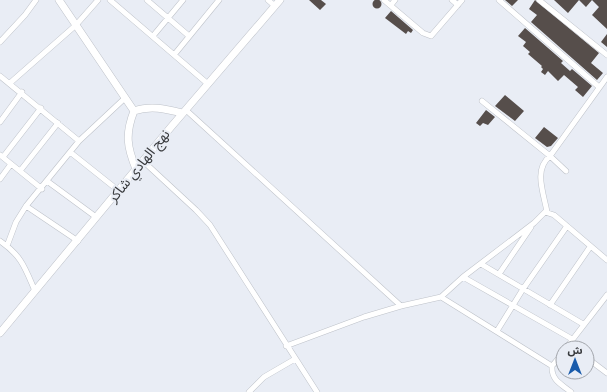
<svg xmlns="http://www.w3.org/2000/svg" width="607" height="392" viewBox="0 0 607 392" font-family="Spectral,'Noto Sans Arabic',serif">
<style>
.building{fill:#564e4b}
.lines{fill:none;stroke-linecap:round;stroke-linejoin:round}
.minor-casing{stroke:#bec2c9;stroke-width:6}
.tertiary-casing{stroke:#bec2c9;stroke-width:8}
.minor{stroke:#fff;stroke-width:5}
.tertiary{stroke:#fff;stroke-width:7}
.labels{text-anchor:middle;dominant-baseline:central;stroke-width:4;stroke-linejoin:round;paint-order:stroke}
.street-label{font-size:14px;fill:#383a3d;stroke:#e9edf5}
</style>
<rect width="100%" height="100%" fill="#e9edf5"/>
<path class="building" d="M372.5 4a4.5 4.5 0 1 1 9 0a4.5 4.5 0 1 1-9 0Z
M 309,0 L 321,0 L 326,4 L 320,10 Z
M 505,0 L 518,0 L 512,6 Z
M 535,0 L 599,53 L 591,63 L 603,73 L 597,80 L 531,22 L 537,15 L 529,9 Z
M 554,0 L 607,0 L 607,29 L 592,15 L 599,7 L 592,0 L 586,7 L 579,0 L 568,13 Z
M 391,11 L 413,30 L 411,33 L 408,31 L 406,34 L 385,18 Z
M 525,28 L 563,61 L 561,63 L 570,71 L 572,69 L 592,86 L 583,97 L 575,90 L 578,87 L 564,75 L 558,81 L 548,71 L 545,75 L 541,72 L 543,69 L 541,67 L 542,66 L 528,54 L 530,52 L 523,46 L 526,42 L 518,36 Z
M 607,34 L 607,47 L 601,42 Z
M 505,95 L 524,111 L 515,121 L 495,106 Z
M 486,110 L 495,117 L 488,125 L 483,123 L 480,126 L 476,123 Z
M 544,127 L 558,138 L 551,146 L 547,147 L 535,138 Z"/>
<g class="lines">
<defs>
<path id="minor" d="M 110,0 L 208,84
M 147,0 L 189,36
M 268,0 L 275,6
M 384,0 L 423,33 L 431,36 L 462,0
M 452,0 L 458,5
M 499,0 L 599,87
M 539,0 L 607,55
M 391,5 L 395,0
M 153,36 L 183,0
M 0,42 L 25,15 L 36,0
M 174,55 L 219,0
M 0,76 L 79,141
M 10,83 L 76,25 L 98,0
M 482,101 L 550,156 L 566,171
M 186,110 L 401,306
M 0,122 L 22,92
M 70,152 L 119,191
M 0,155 L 42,189
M 3,157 L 41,108
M 143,161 L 196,210 L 210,225 L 317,392
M 20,171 L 58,123
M 0,179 L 11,164
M 47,181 L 96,217
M 26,206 L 78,241
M 547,212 C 544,194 533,170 550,156 L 607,77
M 0,241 C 22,256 25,268 35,291
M 7,246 L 16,222 L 26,206 L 79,141 L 125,98
M 481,264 L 583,324
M 499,274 L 531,227
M 463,277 L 572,339
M 441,297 L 552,366 L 563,353
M 550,305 L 590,247
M 497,331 L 523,289 L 567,226
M 569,344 L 574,348
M 286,346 L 364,317 L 401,306 L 441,297 L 463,277 L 534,223 L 545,212 L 554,215 L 607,260
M 566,348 L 607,295
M 587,358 L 607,373
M 552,366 C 551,380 561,384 571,392
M 249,392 L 264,377 L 295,359"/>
<path id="tertiary" d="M 59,0 L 134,111
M 136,169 C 127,147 125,134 134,111 C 151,105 166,109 182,113
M 0,333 L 171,127 L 280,0"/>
</defs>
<use href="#minor" class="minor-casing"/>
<use href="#tertiary" class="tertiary-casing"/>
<use href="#minor" class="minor"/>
<use href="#tertiary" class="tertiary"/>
</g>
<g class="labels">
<g class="street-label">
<text transform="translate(139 166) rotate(-51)">نهج الهادي شاكر</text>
</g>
</g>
<g transform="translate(575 360)"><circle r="19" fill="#e9edf5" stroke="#a2a5ab"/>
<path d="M0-3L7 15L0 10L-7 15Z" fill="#195bab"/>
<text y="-6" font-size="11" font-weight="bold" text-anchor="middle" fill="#383a3d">ش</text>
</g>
</svg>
